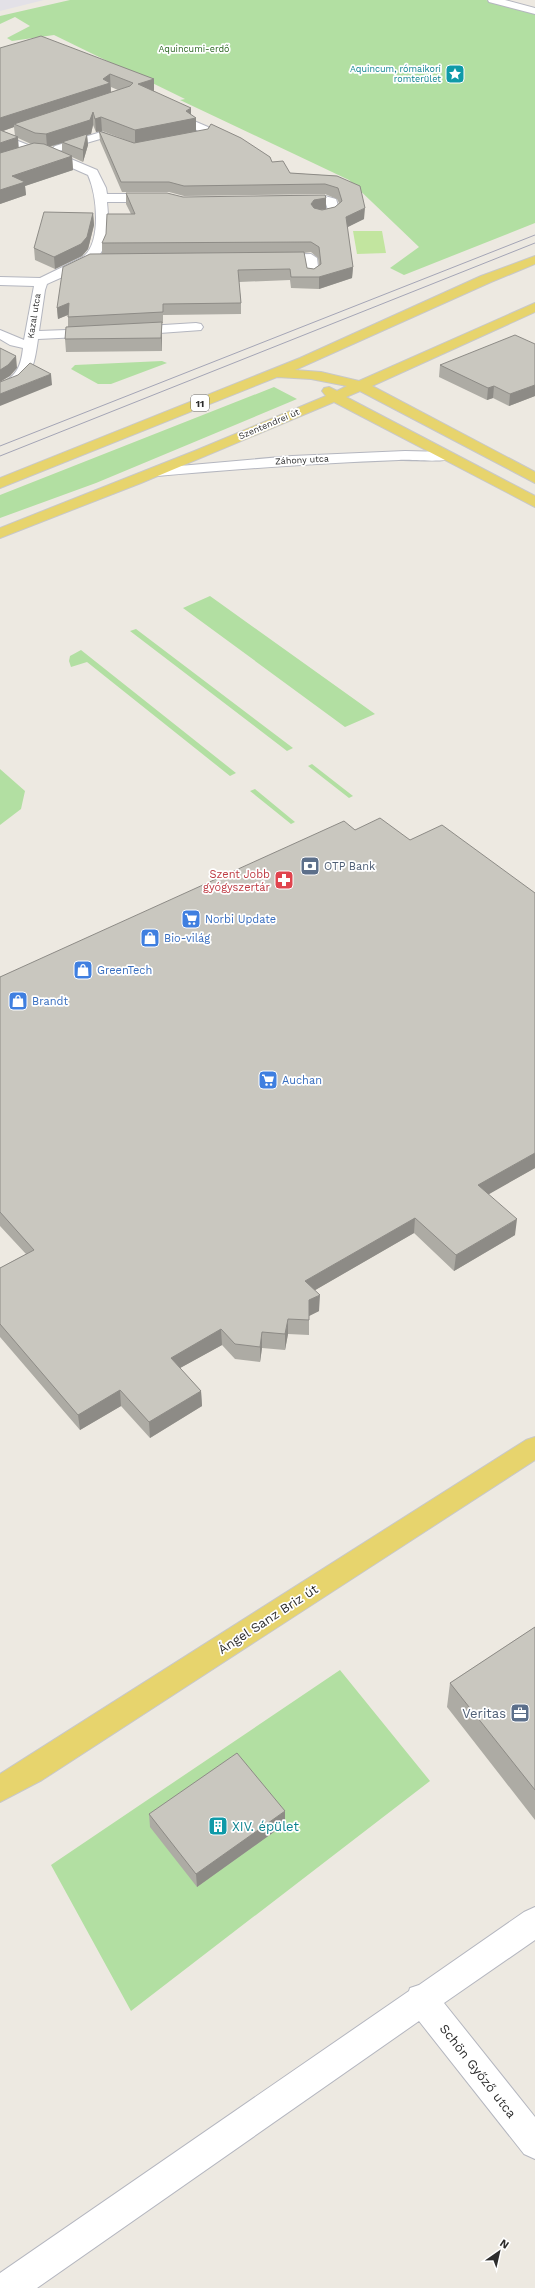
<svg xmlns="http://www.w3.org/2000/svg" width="535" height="2288" viewBox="0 0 535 2288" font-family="'Work Sans',sans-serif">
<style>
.industrial{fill:#e3e1e7}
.green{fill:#b2dfa2}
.pitch{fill:#c2e59f}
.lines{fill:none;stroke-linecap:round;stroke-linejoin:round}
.minor-casing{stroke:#b4b6bf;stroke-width:2}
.major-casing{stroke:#c8c8c8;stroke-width:2}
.minor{fill:#fff;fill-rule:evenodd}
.major{fill:#e7d46d;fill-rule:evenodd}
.tram{stroke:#a4a5b6;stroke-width:1}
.wall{fill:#adaba4;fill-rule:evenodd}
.shaded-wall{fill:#8d8b86}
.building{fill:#c9c7bf;stroke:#8d8b86}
.labels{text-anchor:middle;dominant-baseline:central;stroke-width:3.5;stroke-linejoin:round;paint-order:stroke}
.far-park-label{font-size:9px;fill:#2a6621;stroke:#fff}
.far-culture-label{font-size:9px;fill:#0d838f;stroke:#fff;text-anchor:end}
.far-street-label{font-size:9px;fill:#2d2d2d;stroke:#fff}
.shield{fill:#fff;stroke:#6c6c6c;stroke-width:1}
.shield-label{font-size:10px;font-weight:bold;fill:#2d2d2d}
.service-label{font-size:11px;fill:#4e5e75;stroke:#fff;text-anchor:start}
.health-label{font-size:11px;fill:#be3a42;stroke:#fff;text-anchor:end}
.shop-label{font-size:11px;fill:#366cbe;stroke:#fff;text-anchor:start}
.near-street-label{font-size:13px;fill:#2d2d2d;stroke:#fff}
.near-service-label{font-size:13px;fill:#4e5e75;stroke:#fff;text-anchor:end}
.near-culture-label{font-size:13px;fill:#0d838f;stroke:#fff;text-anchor:start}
</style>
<rect width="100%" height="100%" fill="#ede9e1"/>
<path class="industrial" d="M 0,0 L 44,0 L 0,11 Z"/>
<path class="green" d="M 70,0 L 486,0 L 535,14 L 535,223 L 404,275 L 390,268 L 419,247 L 349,180 L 180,100 L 185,99 L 54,35 L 12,41 L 7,38 L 30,26 L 15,17 L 0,24 L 0,16 Z
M 162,361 L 167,363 L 111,384 L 98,384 L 71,369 L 75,365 Z
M 274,387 L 297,399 L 96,483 L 0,518 L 0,495 Z
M 210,596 L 375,714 L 345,727 L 183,608 Z
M 136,629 L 293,748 L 287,751 L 130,631 Z
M 81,650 L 236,773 L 230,776 L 87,662 L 71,667 L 69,661 L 70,656 Z
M 312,764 L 353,796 L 349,798 L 308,766 Z
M 0,769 L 25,791 L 21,809 L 0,825 Z
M 255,789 L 295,822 L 291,824 L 250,791 Z
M 340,1670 L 430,1781 L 131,2011 L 51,1865 Z"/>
<path class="pitch" d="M 353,231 L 382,231 L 386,253 L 357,254 Z"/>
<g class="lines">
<defs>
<path id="minor" d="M 488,0 L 505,0 L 535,8 L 535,14 L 489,2 Z
M 194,121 L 208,127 L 210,136 L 208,138 L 177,142 L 175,140 L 177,138 L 198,134 L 198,131 L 188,124 Z
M 101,132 L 132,146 L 126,149 L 100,139 L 59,151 L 53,148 L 55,146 Z
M 0,134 L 36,148 L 52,151 L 97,170 L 106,188 L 107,194 L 155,194 L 161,198 L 155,202 L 107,202 C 113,262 95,262 47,284 L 45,290 L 39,331 L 95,329 L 100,330 L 102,333 L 100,336 L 38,339 C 34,367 31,386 0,393 L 0,384 C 17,376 21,366 23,348 L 10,345 L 0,339 L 0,330 L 24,340 L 34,286 L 0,285 L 0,277 L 40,278 L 83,257 C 102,242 97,195 88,175 L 45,156 L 30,153 L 0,141 Z
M 297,196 L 325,196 L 336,199 L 340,212 L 328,219 L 314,218 L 312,215 L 314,212 L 328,210 L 326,204 L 293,203 L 291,200 L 293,197 Z
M 311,254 L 317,258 L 319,275 L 313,279 L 307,275 L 305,262 L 276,263 L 270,259 L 276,255 Z
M 196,323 L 201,324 L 203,327 L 201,330 L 132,335 L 125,331 L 132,327 Z
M 405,451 L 448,452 L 455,456 C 450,464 411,459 399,460 C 318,463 238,469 157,476 L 150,472 L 157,468 L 292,456 Z
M 535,1907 L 535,1940 L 444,2003 L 535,2117 L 535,2159 L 524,2154 L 419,2021 L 37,2288 L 0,2288 L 0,2273 L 409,1991 L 410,1988 L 419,1985 L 524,1912 Z"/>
<path id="major" d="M 535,256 L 535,264 L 491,282 L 295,370 L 321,372 L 359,381 L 535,303 L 535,312 L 372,386 L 535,472 L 535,483 L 360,391 L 346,397 L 535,496 L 535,507 L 334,402 L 141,483 L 0,538 L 0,528 L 197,450 L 326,396 L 322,391 L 324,388 L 329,387 L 337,391 L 347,386 L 311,379 L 277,377 L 0,488 L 0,478 L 300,358 L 481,276 Z
M 535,1437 L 535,1460 L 42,1780 L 0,1802 L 0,1774 L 526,1440 Z"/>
</defs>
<use href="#minor" class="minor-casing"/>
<use href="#major" class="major-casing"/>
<use href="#minor" class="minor"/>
<use href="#major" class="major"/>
<path class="tram" d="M 0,446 L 535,235
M 0,456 L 535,243"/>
</g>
<path class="wall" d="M 0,48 L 154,79 L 154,91 L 196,118 L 196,131 L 272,162 L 290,173 L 337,176 L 364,219 L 347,227 L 353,267 L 352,278 L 319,289 L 291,288 L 290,280 L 239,282 L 241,303 L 241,314 L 163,315 L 163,323 L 162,323 L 162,351 L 66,352 L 65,339 L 68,326 L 68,315 L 58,319 L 57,308 L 102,254 L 102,243 L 131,214 L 126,204 L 126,193 L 183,197 L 326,198 L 326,209 L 320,210 L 322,210 L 335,207 L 339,203 L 337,199 L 325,194 L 184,196 L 169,192 L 122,192 L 100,141 L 99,131 L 96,132 L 93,125 L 91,134 L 87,135 L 88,145 L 83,162 L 72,157 L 73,170 L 25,186 L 26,195 L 0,204 ZM 111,87 L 118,90 L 111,92 ZM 14,127 L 15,136 L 3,131 ZM 100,131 L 102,131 L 134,143 ZM 18,138 L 31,144 L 18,148 ZM 62,143 L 62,152 L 50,147 ZM 311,252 L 318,258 L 319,265 L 314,269 L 307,268 L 304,253 Z
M 93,213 L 94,225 L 88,249 L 82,256 L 55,269 L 35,260 L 34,248 Z
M 535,344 L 535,396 L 509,406 L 493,398 L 487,400 L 439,377 L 440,365 Z
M 355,830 L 410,840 L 535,893 L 535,1168 L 488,1194 L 515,1235 L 454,1271 L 414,1233 L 315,1290 L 319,1311 L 309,1316 L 309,1335 L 288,1334 L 285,1350 L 262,1348 L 260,1362 L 235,1359 L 222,1345 L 180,1368 L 201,1391 L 202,1406 L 150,1438 L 121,1406 L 80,1430 L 0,1337 L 0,1268 L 26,1254 L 0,1226 L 0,977 Z
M 535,1627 L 535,1820 L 447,1707 L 450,1683 Z
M 149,1814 L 285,1824 L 197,1887 L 150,1827 Z"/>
<path class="shaded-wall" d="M 110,74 L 111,96 L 14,124 L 14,127 L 0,132 L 0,118 L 103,79 Z
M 154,79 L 154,92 L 138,84 Z
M 191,108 L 191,119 L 196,118 L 196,132 L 135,143 L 135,130 L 186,111 Z
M 93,112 L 93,125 L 91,134 L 87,135 L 88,145 L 83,162 L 83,150 L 62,142 L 62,143 L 47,147 L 46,134 Z
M 101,117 L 102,131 L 96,132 L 95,119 Z
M 18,137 L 19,151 L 0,157 L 0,143 Z
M 72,156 L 73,170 L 25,186 L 26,195 L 0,204 L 0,190 L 12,176 Z
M 326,198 L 326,209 L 314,211 L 311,204 L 314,200 Z
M 365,208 L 364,219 L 346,228 L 346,217 Z
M 93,213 L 94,225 L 88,249 L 82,256 L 55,269 L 54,257 Z
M 353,267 L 352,278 L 319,289 L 319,277 Z
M 69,303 L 70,314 L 58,319 L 57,308 Z
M 162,322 L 162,351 L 161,338 Z
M 16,356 L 17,368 L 10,376 L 0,382 L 0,370 Z
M 51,374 L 52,385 L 0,406 L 0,394 Z
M 535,385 L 535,396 L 509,406 L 510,394 Z
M 494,386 L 493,398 L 487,400 L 488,388 Z
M 535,1153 L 535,1168 L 477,1201 L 478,1185 Z
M 415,1218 L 414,1233 L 305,1296 L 305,1281 Z
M 517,1219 L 515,1235 L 454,1271 L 456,1255 Z
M 320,1295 L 319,1311 L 309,1316 L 309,1300 Z
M 288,1319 L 288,1334 L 285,1350 L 285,1334 Z
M 221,1329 L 222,1345 L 171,1373 L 171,1358 Z
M 262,1332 L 262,1348 L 260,1362 L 260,1347 Z
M 120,1390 L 121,1406 L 80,1430 L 78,1415 Z
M 201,1391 L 202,1406 L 150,1438 L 149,1422 Z
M 285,1811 L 285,1824 L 197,1887 L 196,1874 Z"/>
<path class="building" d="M 41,36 L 154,79 L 138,84 L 191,108 L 186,111 L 196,118 L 135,130 L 101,117 L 95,119 L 93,112 L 90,120 L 46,134 L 35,133 L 14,124 L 130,86 L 133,83 L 110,74 L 103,79 L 110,83 L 0,118 L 0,48 Z
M 211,124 L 241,138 L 270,157 L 272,162 L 283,161 L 290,173 L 337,176 L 360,186 L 365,208 L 346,217 L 353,267 L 319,277 L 291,277 L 290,269 L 238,270 L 241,303 L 163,304 L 163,312 L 68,317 L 69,303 L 57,308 L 63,267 L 90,254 L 304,252 L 307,268 L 314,269 L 321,264 L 319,247 L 311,242 L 102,243 L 106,234 L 107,214 L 135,214 L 126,193 L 167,193 L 183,197 L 325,195 L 326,198 L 314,200 L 311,204 L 314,208 L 322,210 L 335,207 L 342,201 L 338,188 L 325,184 L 184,186 L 169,182 L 121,182 L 99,131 L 134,143 L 208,129 Z
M 0,130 L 18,137 L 0,143 Z
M 87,134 L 83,150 L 62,142 Z
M 34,143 L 44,144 L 72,156 L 12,176 L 25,182 L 0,190 L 0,153 Z
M 44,212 L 93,213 L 87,237 L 81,244 L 54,257 L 34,248 Z
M 162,322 L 161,338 L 65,339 L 66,327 Z
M 515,335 L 535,344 L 535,385 L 510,394 L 494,386 L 488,388 L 440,365 Z
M 0,348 L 16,356 L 8,365 L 0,370 Z
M 30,363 L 51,374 L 0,394 L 0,382 L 18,375 Z
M 380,818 L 410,840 L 442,825 L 535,893 L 535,1153 L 478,1185 L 517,1219 L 456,1255 L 415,1218 L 305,1281 L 320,1295 L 309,1300 L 309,1320 L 288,1319 L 285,1334 L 262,1332 L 260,1347 L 235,1344 L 221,1329 L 171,1358 L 201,1391 L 149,1422 L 120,1390 L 78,1415 L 0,1324 L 0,1268 L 34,1250 L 0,1212 L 0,977 L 344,821 L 355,830 Z
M 535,1627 L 535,1790 L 450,1683 Z
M 237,1753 L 285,1811 L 196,1874 L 149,1814 Z"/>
<defs>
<symbol id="sight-square" viewBox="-11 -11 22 22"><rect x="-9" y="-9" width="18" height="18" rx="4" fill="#0f9aa8" stroke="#fff"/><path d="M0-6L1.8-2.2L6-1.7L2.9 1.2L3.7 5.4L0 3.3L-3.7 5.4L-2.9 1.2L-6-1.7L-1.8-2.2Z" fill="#fff"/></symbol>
<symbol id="bank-square" viewBox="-11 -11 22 22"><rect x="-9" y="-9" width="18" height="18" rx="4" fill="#5c6f8a" stroke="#fff"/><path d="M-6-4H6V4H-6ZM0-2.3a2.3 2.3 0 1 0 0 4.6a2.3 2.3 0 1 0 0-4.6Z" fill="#fff"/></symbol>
<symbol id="pharmacy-square" viewBox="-11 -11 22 22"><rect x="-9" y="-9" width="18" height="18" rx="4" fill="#e0444e" stroke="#fff"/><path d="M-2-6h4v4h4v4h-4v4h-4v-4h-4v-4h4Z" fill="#fff"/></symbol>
<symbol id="supermarket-square" viewBox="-11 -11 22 22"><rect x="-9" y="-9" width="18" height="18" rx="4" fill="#3f7fe0" stroke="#fff"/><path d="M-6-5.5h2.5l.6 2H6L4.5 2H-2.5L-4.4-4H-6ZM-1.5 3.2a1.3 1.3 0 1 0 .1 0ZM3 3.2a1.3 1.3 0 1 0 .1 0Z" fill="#fff"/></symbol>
<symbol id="shop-square" viewBox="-11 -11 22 22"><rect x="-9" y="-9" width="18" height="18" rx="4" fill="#3f7fe0" stroke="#fff"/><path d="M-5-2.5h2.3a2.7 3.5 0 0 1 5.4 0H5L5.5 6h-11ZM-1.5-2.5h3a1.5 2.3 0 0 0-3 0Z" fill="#fff"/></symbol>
<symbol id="office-square" viewBox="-11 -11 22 22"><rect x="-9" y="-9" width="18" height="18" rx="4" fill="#5c6f8a" stroke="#fff"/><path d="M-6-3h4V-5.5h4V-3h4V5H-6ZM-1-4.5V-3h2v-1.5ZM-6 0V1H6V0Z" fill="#fff"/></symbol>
<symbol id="building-square" viewBox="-11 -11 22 22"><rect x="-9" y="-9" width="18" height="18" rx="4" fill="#0f9aa8" stroke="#fff"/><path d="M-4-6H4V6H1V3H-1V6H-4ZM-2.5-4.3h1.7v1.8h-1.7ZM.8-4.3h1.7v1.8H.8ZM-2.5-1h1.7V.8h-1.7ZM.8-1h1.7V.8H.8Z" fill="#fff"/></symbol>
</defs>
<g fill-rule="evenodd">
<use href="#sight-square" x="444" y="63" width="22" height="22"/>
<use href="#bank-square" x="299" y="855" width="22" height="22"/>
<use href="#pharmacy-square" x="273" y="869" width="22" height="22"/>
<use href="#supermarket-square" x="180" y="908" width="22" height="22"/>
<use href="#shop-square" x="139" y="927" width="22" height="22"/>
<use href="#shop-square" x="72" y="959" width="22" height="22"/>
<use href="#shop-square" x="7" y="990" width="22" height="22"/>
<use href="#supermarket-square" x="257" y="1069" width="22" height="22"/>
<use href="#office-square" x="509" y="1702" width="22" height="22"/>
<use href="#building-square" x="207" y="1815" width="22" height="22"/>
</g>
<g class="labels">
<g class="far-park-label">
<text x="194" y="49">Aquincumi-erdő</text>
</g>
<g class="far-culture-label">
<text x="441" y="69">Aquincum, rómaikori<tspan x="441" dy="10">romterület</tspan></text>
</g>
<g class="far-street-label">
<text transform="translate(34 316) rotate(-81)">Kazal utca</text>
<text transform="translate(269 424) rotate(-23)">Szentendrei út</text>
<text transform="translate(302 460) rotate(-3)">Záhony utca</text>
</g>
<rect class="shield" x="191" y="395" width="18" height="16" rx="3"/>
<g class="shield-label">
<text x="200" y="403">11</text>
</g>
<g class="service-label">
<text x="324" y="866">OTP Bank</text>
</g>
<g class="health-label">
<text x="270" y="874">Szent Jobb<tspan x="270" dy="13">gyógyszertár</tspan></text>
</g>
<g class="shop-label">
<text x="205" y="919">Norbi Update</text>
<text x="164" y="938">Bio-világ</text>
<text x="97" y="970">GreenTech</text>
<text x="32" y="1001">Brandt</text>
<text x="282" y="1080">Auchan</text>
</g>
<g class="near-street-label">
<text transform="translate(268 1619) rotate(-33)">Ángel Sanz Briz út</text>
<text transform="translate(478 2071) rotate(52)">Schön Győző utca</text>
</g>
<g class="near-service-label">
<text x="506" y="1713">Veritas</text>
</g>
<g class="near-culture-label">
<text x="232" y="1826">XIV. épület</text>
</g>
</g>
<g transform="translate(499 2252) rotate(34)" stroke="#ffffff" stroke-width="3" paint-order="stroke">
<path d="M0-3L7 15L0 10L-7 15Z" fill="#2d2d2d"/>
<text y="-6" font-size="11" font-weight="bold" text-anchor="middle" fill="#2d2d2d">N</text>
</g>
</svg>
